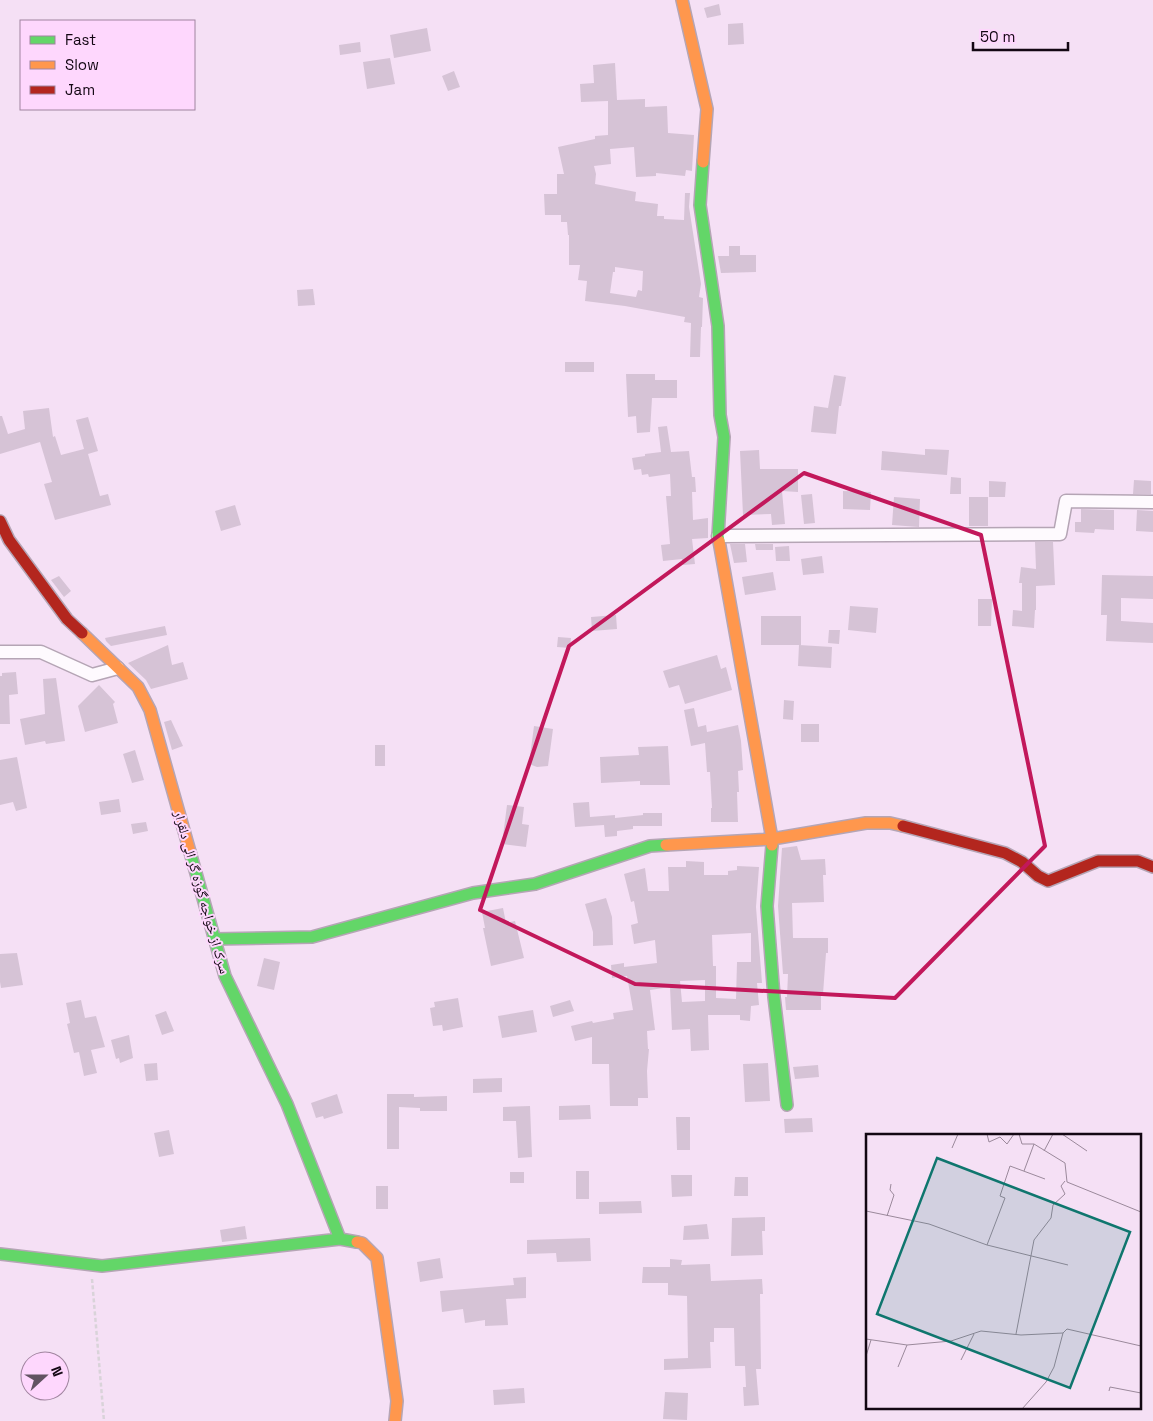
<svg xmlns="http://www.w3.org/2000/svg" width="1153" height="1421" viewBox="0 0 1153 1421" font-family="'Space Grotesk','Noto Naskh Arabic',sans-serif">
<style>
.building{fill:#d6c3d6;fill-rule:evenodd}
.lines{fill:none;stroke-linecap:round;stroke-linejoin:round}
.street-casing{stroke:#b5a5b5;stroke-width:15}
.fast-casing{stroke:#b5a5b5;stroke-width:14}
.slow-casing{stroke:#b5a5b5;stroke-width:14}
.jam-casing{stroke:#b5a5b5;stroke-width:14}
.path{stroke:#d9d3d9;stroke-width:2.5;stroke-dasharray:4 2.5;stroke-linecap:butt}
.street{stroke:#fefafe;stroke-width:12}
.fast{stroke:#63d668;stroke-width:11}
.slow{stroke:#ff974d;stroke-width:11}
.jam{stroke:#b3261e;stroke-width:11}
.marked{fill:none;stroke:#c2185b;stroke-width:4;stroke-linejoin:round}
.labels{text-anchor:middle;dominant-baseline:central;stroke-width:4;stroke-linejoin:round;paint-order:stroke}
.street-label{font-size:14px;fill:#130713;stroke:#fed7fd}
.inset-road{fill:none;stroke:#9b899b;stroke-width:1}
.view{fill:#0f766e;fill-opacity:0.15;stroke:#0f766e;stroke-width:2.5}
.inset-edge{fill:none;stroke:#130713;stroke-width:2.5}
</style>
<rect width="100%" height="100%" fill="#f5e0f5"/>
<path class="building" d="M 719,4 L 721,15 L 707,18 L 704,8 Z
M 743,23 L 744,44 L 728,45 L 728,24 Z
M 427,28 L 431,51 L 394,58 L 390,35 Z
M 360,42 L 361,52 L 340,55 L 339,45 Z
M 390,58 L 395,84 L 367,89 L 363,62 Z
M 615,63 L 617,100 L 645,99 L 645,107 L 667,106 L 668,133 L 694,135 L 692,171 L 686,170 L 685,176 L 656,173 L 656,176 L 636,177 L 634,147 L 610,149 L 611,164 L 594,166 L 596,174 L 595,184 L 636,192 L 635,201 L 658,204 L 657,216 L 664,216 L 664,219 L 684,220 L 685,193 L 690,193 L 689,207 L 701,284 L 699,297 L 703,298 L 702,327 L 701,327 L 700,357 L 690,357 L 691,323 L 684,322 L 685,317 L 625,306 L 585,301 L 587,281 L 578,280 L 580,265 L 569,265 L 569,235 L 568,235 L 567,222 L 561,222 L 561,215 L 545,215 L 544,194 L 557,194 L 557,174 L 564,174 L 558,147 L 595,139 L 595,136 L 608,135 L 608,101 L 581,102 L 580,84 L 594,83 L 593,65 ZM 615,267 L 643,271 L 642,291 L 638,290 L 636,297 L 610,293 L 613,272 L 615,272 Z
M 454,71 L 460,87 L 448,91 L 442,76 Z
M 729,246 L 740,246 L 740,255 L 756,255 L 756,272 L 721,273 L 718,256 L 729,256 Z
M 313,289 L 315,305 L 298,306 L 297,290 Z
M 565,362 L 594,362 L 594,372 L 565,372 Z
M 626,374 L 655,374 L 655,380 L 677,380 L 677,398 L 652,398 L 650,432 L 637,433 L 636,416 L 628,417 Z
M 834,375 L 846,377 L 841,406 L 839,406 L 836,434 L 811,432 L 814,406 L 828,408 Z
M 49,408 L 53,437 L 55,436 L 61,455 L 84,449 L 76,420 L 88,417 L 98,451 L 88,454 L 100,496 L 108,494 L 111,505 L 55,520 L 44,484 L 52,482 L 40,442 L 0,454 L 0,416 L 2,416 L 8,434 L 25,429 L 23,411 Z
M 667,426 L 671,452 L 689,451 L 692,477 L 695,477 L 696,492 L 692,492 L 693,520 L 708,518 L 708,538 L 692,539 L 695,564 L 683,565 L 682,559 L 663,561 L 661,545 L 670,544 L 666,496 L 671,496 L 670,474 L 649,477 L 648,474 L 642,475 L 641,469 L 634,470 L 632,458 L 645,456 L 645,454 L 661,452 L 658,427 Z
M 925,449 L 949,450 L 947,475 L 881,470 L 882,451 L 925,455 Z
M 759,450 L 760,469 L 798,469 L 798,492 L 782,491 L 785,524 L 772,525 L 771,514 L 743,515 L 740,451 Z
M 951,477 L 961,478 L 961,494 L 950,494 Z
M 1134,480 L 1151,481 L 1151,494 L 1133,494 Z
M 989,481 L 1006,482 L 1005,497 L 989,497 Z
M 843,491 L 871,492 L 870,510 L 843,509 Z
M 812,494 L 815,523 L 804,524 L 801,495 Z
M 894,497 L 920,499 L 919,527 L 892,525 Z
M 969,497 L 988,497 L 988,526 L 969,526 Z
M 235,505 L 241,525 L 221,531 L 215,511 Z
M 1081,509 L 1114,510 L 1114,530 L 1095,529 L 1094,533 L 1075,532 L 1075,522 L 1081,522 Z
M 1137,510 L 1153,511 L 1153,532 L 1136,531 Z
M 1035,542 L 1053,542 L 1055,585 L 1036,586 L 1036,610 L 1035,610 L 1034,628 L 1012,626 L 1013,610 L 1022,611 L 1022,583 L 1019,583 L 1021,567 L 1036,569 Z
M 730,544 L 745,544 L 747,562 L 734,563 Z
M 755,544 L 773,544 L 773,550 L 756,550 Z
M 789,546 L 790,561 L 776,561 L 775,547 Z
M 822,556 L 824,573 L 803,575 L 801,559 Z
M 773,572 L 776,590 L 745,595 L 742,577 Z
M 1102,575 L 1153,576 L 1153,599 L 1121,598 L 1121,621 L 1153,623 L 1153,643 L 1106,641 L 1107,615 L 1101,615 Z
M 59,576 L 71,591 L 64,597 L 51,580 Z
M 978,599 L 992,599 L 991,626 L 978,626 Z
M 850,606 L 878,608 L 876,633 L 848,630 Z
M 616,615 L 617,629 L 592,631 L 591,617 Z
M 761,616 L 801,616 L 801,645 L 761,645 Z
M 165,626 L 167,635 L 111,646 L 106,641 L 105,638 Z
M 829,630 L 840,630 L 839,644 L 828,643 Z
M 558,637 L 571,638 L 570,648 L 557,647 Z
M 168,645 L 172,665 L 183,662 L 188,679 L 151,689 L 146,680 L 128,663 Z
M 799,645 L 832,647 L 831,668 L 798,666 Z
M 717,655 L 721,669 L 726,667 L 732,690 L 685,704 L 679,685 L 669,688 L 663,671 Z
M 16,672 L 18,694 L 9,695 L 10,724 L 0,724 L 0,676 L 2,676 L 2,673 Z
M 56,678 L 65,741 L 46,744 L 45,741 L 25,745 L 20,719 L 45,714 L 43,679 Z
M 99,685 L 115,702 L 113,704 L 118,723 L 85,732 L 78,706 Z
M 784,700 L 794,701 L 793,720 L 783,719 Z
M 694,708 L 698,727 L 706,725 L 707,732 L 738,725 L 741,741 L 743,770 L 738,771 L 739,792 L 737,792 L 738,822 L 711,822 L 711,808 L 712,808 L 710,772 L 707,772 L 705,743 L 691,746 L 684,710 Z
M 171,720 L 183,746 L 172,750 L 164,722 Z
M 801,724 L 819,724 L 819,742 L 801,742 Z
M 534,726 L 553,729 L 548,766 L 537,767 L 529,764 Z
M 375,745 L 385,745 L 385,766 L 375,766 Z
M 668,746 L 670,785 L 640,785 L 640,781 L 601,783 L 600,757 L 639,755 L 638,747 Z
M 135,750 L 144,780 L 132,783 L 123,754 Z
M 17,757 L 27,808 L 16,811 L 13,802 L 0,805 L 0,760 Z
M 119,799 L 121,812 L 101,815 L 99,802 Z
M 589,802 L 590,817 L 615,815 L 615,818 L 643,815 L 643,813 L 662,813 L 662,826 L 633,826 L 633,829 L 617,831 L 617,836 L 605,837 L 604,825 L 575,827 L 573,803 Z
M 507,805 L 524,807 L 522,824 L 529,825 L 526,847 L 502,844 Z
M 146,822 L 148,831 L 133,834 L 131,824 Z
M 797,846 L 801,860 L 825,859 L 826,875 L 823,875 L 824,902 L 792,903 L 793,938 L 828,938 L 828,953 L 826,953 L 823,994 L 821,993 L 821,1010 L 786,1010 L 785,997 L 787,997 L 788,974 L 783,974 L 778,906 L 782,848 Z
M 686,861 L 704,862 L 704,875 L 728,875 L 728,871 L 737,870 L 737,866 L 759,867 L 756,907 L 762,983 L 757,983 L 759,1005 L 751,1006 L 750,1021 L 740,1020 L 740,1015 L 708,1015 L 709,1050 L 691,1051 L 690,1029 L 672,1030 L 670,987 L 650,990 L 655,1030 L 647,1031 L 648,1049 L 649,1049 L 647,1071 L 648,1098 L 638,1098 L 638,1106 L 610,1106 L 609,1064 L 592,1064 L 592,1037 L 575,1041 L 571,1026 L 592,1021 L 593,1023 L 614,1019 L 613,1013 L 633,1010 L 627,976 L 612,978 L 611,965 L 624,963 L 624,967 L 657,963 L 655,940 L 634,944 L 631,925 L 638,923 L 634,901 L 631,902 L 624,874 L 645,868 L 648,891 L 669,891 L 668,867 L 686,867 ZM 751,933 L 751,962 L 737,962 L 736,999 L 716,998 L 716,966 L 713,966 L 712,935 ZM 705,980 L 705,1001 L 682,1002 L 680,981 Z
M 606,898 L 612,917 L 613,945 L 593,946 L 593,932 L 585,904 Z
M 503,908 L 506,923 L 515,921 L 524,958 L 491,966 L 483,928 L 485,928 L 482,912 Z
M 17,953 L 23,985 L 1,988 L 0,982 L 0,954 Z
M 264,958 L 280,962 L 274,990 L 257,986 Z
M 458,998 L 463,1027 L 443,1031 L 442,1025 L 433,1026 L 430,1008 L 435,1007 L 434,1002 Z
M 81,1000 L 85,1018 L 96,1016 L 105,1047 L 91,1050 L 97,1073 L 84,1076 L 79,1052 L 74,1053 L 67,1024 L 70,1023 L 66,1003 Z
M 570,1000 L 574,1011 L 553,1017 L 550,1006 Z
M 533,1010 L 537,1032 L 502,1038 L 498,1016 Z
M 166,1011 L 174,1031 L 162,1035 L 155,1015 Z
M 129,1035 L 133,1058 L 120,1063 L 119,1058 L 116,1059 L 111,1040 Z
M 157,1063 L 158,1080 L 146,1081 L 144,1064 Z
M 768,1063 L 770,1101 L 745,1102 L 743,1064 Z
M 818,1065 L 819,1077 L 795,1079 L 793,1067 Z
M 502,1078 L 502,1092 L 473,1093 L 473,1079 Z
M 337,1094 L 343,1113 L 324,1119 L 323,1116 L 316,1118 L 311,1103 Z
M 387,1094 L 414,1094 L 414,1097 L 447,1096 L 447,1111 L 420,1111 L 420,1108 L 399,1107 L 399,1149 L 387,1149 Z
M 590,1105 L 591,1119 L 559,1120 L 559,1106 Z
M 530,1106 L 532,1157 L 518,1158 L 516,1121 L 503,1121 L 503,1107 Z
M 676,1117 L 690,1117 L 690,1150 L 677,1150 Z
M 812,1118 L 813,1132 L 785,1133 L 784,1119 Z
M 169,1130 L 174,1154 L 159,1157 L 154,1133 Z
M 576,1171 L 589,1171 L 589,1199 L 576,1199 Z
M 510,1172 L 524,1172 L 524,1183 L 510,1183 Z
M 671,1175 L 692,1175 L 692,1196 L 672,1197 Z
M 735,1177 L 748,1177 L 748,1196 L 734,1196 Z
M 376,1186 L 388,1186 L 388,1209 L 376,1209 Z
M 641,1201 L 642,1213 L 599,1214 L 599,1202 Z
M 765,1217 L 765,1231 L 762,1231 L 763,1255 L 731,1256 L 732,1218 Z
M 707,1224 L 709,1239 L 683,1240 L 684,1226 Z
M 245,1226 L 247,1239 L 222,1242 L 220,1230 Z
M 590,1238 L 591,1261 L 557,1262 L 556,1253 L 527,1254 L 527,1240 Z
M 440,1258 L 443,1278 L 420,1282 L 417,1262 Z
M 670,1259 L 682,1260 L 681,1265 L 710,1264 L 711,1281 L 762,1279 L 763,1294 L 760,1294 L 761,1369 L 756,1369 L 759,1405 L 744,1406 L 743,1387 L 746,1387 L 745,1366 L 735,1366 L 734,1328 L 714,1328 L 714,1342 L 710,1342 L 711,1368 L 664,1370 L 664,1359 L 688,1358 L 687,1296 L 668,1295 L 668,1283 L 642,1283 L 643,1267 L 670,1267 Z
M 526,1277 L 526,1298 L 506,1299 L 508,1325 L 485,1326 L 485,1320 L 465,1323 L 463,1309 L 442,1312 L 440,1291 L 514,1285 L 513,1278 Z
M 524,1388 L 525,1403 L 494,1405 L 493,1390 Z
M 665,1392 L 688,1393 L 687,1420 L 663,1419 Z"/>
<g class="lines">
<defs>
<path id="street" d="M 718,536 L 1060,534 L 1066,501 L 1153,502
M 0,652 L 41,652 L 92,675 L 118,668"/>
<path id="fast" d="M 703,162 L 700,205 L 718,326 L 720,415 L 724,437 L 718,536 L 719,541
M 772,845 L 767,906 L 774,997 L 787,1105
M 190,852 L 225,976 L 287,1104 L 340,1239 L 357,1242
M 215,939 L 312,937 L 473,893 L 535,884 L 650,846 L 666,845
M 0,1254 L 102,1266 L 340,1239"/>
<path id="slow" d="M 682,0 L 707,109 L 703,162
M 719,541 L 772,839 L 772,845
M 82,633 L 138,687 L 150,710 L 190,852
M 666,845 L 772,839 L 866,823 L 890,823 L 903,826
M 357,1242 L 362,1243 L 377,1258 L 397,1401 L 395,1421"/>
<path id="jam" d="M 0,521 L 9,540 L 67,619 L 82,633
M 903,826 L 1005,853 L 1022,862 L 1038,876 L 1048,881 L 1098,861 L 1138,861 L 1153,867"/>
</defs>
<use href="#street" class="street-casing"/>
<use href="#fast" class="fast-casing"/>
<use href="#slow" class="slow-casing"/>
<use href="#jam" class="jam-casing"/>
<path class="path" d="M 92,1279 L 104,1421"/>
<use href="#street" class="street"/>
<use href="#fast" class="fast"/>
<use href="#slow" class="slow"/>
<use href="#jam" class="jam"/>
</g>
<path class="marked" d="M 804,473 L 981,535 L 1045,846 L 895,998 L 635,984 L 480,910 L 569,646 Z"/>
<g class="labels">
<g class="street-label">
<text transform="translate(202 892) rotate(74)">سرک از خواجه گوزه گر الی دلقرار</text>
</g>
</g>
<g transform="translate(866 1134)">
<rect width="275" height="275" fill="#f5e0f5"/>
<path class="inset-road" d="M 121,0 L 123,8 L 134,3 L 141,10 L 148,0M 153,0 L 156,10 L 168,10 L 199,29 L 201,48 L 275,78M 196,0 L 221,17M 86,14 L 92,0M 178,17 L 187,0M 158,37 L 168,10M 0,77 L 63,90 L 121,111 L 202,131M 21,82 L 28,61 L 24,56 L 25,50M 121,111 L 139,64 L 134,62 L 144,32 L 179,45M 150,200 L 168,106 L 185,84 L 187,71 L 199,60 L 195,52 L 199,47M 0,205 L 41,211 L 85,207 L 115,197 L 155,201 L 197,199 L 201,195 L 275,212M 0,222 L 5,206M 95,226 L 108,200M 32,233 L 41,211M 243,257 L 244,253 L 275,259M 156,275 L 180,248 L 188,233 L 197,199"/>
<path class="view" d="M 71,24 L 264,98 L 204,254 L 11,180 Z"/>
<rect width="275" height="275" class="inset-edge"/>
</g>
<rect x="20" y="20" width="175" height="90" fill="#fed7fd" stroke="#a0849f"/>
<rect x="30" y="36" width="25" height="8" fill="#63d668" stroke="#a0849f"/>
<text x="65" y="45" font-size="15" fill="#130713">Fast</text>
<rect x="30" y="61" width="25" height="8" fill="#ff974d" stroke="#a0849f"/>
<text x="65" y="70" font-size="15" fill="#130713">Slow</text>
<rect x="30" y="86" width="25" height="8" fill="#b3261e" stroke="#a0849f"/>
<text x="65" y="95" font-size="15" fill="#130713">Jam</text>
<g transform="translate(45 1376) rotate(69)"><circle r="24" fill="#fed7fd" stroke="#a0849f"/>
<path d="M0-4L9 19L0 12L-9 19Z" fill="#625362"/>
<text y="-8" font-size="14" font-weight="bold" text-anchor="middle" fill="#130713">N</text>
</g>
<path d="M973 42v8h95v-8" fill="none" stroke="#130713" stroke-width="2.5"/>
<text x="980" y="42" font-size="15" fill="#130713" stroke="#fed7fd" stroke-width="4" paint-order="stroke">50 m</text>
</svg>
